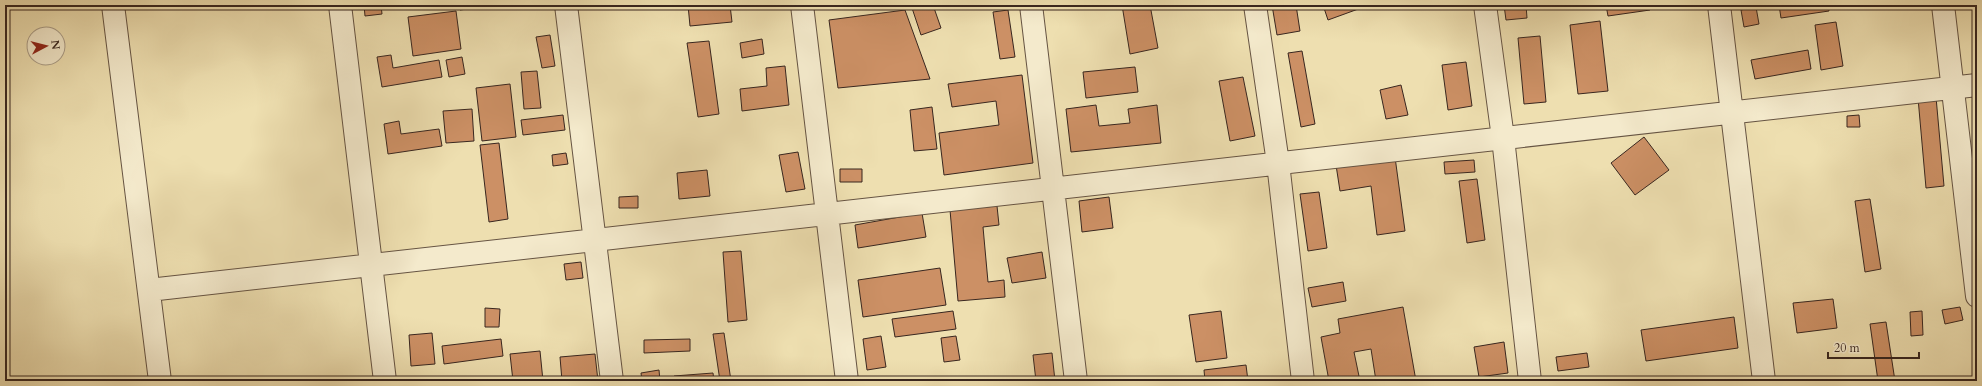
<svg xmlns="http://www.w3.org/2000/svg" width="1982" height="386" viewBox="0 0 1982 386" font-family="Cardo,serif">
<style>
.building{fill:#cc9065;stroke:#38261f}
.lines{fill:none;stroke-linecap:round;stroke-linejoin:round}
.street-casing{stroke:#665443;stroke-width:24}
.street{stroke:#f4eacc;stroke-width:22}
</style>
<rect width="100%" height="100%" fill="#eedfb0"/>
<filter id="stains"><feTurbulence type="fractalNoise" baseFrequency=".005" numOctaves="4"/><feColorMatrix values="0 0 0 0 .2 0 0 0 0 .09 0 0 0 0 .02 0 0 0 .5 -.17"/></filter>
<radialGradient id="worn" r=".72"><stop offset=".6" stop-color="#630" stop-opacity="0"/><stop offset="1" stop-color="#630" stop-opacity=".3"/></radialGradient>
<path class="building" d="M 364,5 L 381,5 L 382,14 L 365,16 Z
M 460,5 L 475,5 L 475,8 L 460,10 Z
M 688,5 L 730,5 L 732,22 L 690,26 Z
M 911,5 L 933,5 L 941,28 L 921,35 Z
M 1122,5 L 1150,5 L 1158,48 L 1130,54 Z
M 1272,5 L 1296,5 L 1300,31 L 1277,35 Z
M 1323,5 L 1360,5 L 1361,8 L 1328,20 Z
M 1504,5 L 1526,5 L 1527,18 L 1506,20 Z
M 1606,5 L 1649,5 L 1650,10 L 1608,16 Z
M 1665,5 L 1698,5 L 1666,9 Z
M 1779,5 L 1828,5 L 1829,11 L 1781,18 Z
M 1756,7 L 1759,24 L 1744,27 L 1741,10 Z
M 905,10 L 930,79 L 838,88 L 829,20 Z
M 1008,10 L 1015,57 L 1000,59 L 993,12 Z
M 456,11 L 461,49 L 413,56 L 408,17 Z
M 1600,21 L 1608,91 L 1578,94 L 1570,25 Z
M 1836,22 L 1843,66 L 1821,70 L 1815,25 Z
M 550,35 L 555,66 L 542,68 L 536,37 Z
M 1540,36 L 1546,102 L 1524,104 L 1518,38 Z
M 762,39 L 764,54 L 742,58 L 740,43 Z
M 709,41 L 719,114 L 698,117 L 687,43 Z
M 1808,50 L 1811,69 L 1755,79 L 1751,60 Z
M 1302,51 L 1315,124 L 1301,127 L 1288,53 Z
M 391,55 L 393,68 L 439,60 L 442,77 L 382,87 L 377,57 Z
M 462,57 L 465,74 L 449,77 L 446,60 Z
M 1466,62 L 1472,106 L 1448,110 L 1442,65 Z
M 785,66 L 789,105 L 742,111 L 740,89 L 767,86 L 766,68 Z
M 1135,67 L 1138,92 L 1086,98 L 1083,72 Z
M 537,71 L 541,108 L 524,109 L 521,72 Z
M 1022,75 L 1033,163 L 944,175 L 939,133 L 999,125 L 996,101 L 952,107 L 948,84 Z
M 1243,77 L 1255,136 L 1230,141 L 1219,81 Z
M 510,84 L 516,137 L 482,141 L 476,88 Z
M 1401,85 L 1408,115 L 1386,119 L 1380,90 Z
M 1936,97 L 1944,186 L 1926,188 L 1918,98 Z
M 1096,105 L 1099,126 L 1130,123 L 1128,109 L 1157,105 L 1161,143 L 1071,152 L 1066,109 Z
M 932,107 L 937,149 L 914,151 L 910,110 Z
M 472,109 L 474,141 L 446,143 L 443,111 Z
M 563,115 L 565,130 L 523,135 L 521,120 Z
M 1859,115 L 1860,127 L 1847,127 L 1847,116 Z
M 399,121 L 401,134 L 439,129 L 442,146 L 388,154 L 384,124 Z
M 1644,137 L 1669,170 L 1635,195 L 1611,163 Z
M 499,143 L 508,219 L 489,222 L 480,145 Z
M 798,152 L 805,189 L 786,192 L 779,155 Z
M 566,153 L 568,164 L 553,166 L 552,155 Z
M 1395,157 L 1405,231 L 1377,235 L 1371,186 L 1340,191 L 1336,165 Z
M 1474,160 L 1475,172 L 1445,174 L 1444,162 Z
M 840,169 L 862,169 L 862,182 L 840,182 Z
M 707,170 L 710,196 L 679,199 L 677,173 Z
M 1477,179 L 1485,240 L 1467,243 L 1459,181 Z
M 1319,192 L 1327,248 L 1308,251 L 1300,194 Z
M 638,196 L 638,208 L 619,208 L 619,197 Z
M 1109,197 L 1113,228 L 1082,232 L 1079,201 Z
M 1870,199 L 1881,269 L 1865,272 L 1855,201 Z
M 997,206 L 999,225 L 983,227 L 988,282 L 1004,280 L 1005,297 L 958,301 L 950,210 Z
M 922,213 L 926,237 L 858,248 L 855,225 Z
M 741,251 L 747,320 L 728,322 L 723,252 Z
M 1042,252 L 1046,278 L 1012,283 L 1007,258 Z
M 581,262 L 583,278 L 566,280 L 564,264 Z
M 940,268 L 946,305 L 863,317 L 858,280 Z
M 1343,282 L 1346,301 L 1312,307 L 1308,288 Z
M 1833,299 L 1837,328 L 1797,333 L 1793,303 Z
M 1403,307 L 1416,381 L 1376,381 L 1371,349 L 1354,352 L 1360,381 L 1329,381 L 1321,337 L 1340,333 L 1338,319 Z
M 1960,307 L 1963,320 L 1945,324 L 1942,310 Z
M 485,308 L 500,309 L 499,327 L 485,327 Z
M 953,311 L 956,329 L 895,337 L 892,319 Z
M 1221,311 L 1227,358 L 1196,362 L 1189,315 Z
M 1922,311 L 1923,335 L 1911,336 L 1910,312 Z
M 1734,317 L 1738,348 L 1646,361 L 1641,330 Z
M 1886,322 L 1895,381 L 1878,381 L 1870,324 Z
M 432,333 L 435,364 L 411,366 L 409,335 Z
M 724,333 L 731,381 L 720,381 L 713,334 Z
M 881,336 L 886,367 L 867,370 L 863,339 Z
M 956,336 L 960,360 L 944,362 L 941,338 Z
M 501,339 L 503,356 L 444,364 L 442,346 Z
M 690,339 L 690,351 L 644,353 L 644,340 Z
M 1504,342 L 1508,373 L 1479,377 L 1474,347 Z
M 540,351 L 543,381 L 513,381 L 510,354 Z
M 1052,353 L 1055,381 L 1036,381 L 1033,355 Z
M 1587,353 L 1589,367 L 1558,371 L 1556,357 Z
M 595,354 L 598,381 L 562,381 L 560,357 Z
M 1246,365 L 1248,381 L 1205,381 L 1204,370 Z
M 659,370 L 660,381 L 642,381 L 641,373 Z
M 713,373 L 714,381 L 674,381 L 674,376 Z"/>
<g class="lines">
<defs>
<path id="street" d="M 113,5 L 160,381
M 340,5 L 385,381
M 566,5 L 612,381
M 802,5 L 847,381
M 1031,5 L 1076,381
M 1255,5 L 1278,163 L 1303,381
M 1485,5 L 1503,138 L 1530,381
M 1719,5 L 1764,381
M 1943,5 L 1977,296
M 149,290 L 1977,85"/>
</defs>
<use href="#street" class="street-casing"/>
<use href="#street" class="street"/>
</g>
<rect width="1982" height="386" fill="none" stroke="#eedfb0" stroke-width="20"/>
<rect x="6" y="6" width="1970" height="374" fill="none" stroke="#38261f" stroke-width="2"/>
<rect x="10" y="10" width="1962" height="366" fill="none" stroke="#38261f"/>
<g transform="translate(46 46) rotate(83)"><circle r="19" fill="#f4eacc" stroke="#a99c87"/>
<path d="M0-3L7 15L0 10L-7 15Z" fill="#8f2418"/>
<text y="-6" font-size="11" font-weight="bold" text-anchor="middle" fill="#38261f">N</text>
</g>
<path d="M1828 352v6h91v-6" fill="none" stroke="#38261f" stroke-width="2"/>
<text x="1834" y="352" font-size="12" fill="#38261f" stroke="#f4eacc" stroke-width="3" paint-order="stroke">20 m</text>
<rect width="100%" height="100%" filter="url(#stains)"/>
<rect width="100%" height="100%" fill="url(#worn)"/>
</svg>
